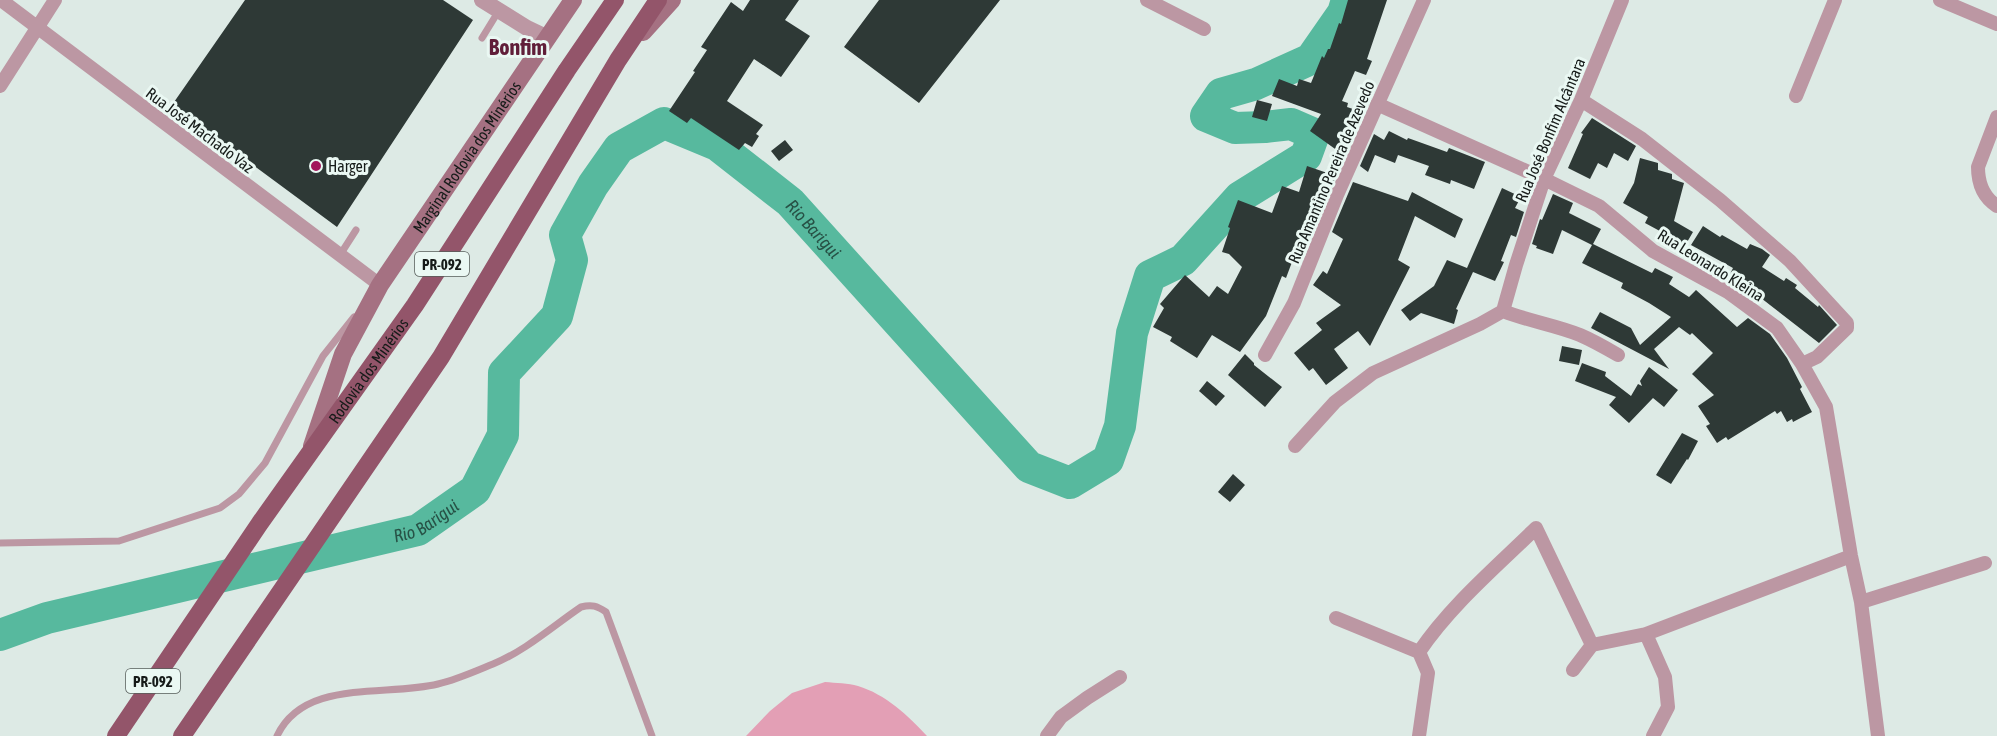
<svg xmlns="http://www.w3.org/2000/svg" width="1997" height="736" viewBox="0 0 1997 736" font-family="'Asap Condensed',sans-serif">
<style>
.green{fill:#e39fb5}
.lines{fill:none;stroke-linecap:round;stroke-linejoin:round}
.river{stroke:#57b99e;stroke-width:32}
.building{fill:#2e3936}
.service{stroke:#bc97a3;stroke-width:7}
.minor{stroke:#bc97a3;stroke-width:14}
.tertiary{stroke:#bc97a3;stroke-width:16}
.secondary{stroke:#a57182;stroke-width:18}
.primary{stroke:#93556a;stroke-width:18}
.poi-dot{fill:#a2145b;stroke:#eaf8f3;stroke-width:2}
.labels{text-anchor:middle;dominant-baseline:central;stroke-width:6;stroke-linejoin:round;paint-order:stroke}
.shield{fill:#eaf8f3;stroke:#565d5a;stroke-width:1.5}
.shield-label{font-size:15px;font-weight:bold;fill:#161b19}
.street-label{font-size:16px;fill:#161b19;stroke:#eaf8f3}
.poi-label{font-size:16px;fill:#161b19;stroke:#eaf8f3;text-anchor:start}
.water-label{font-size:18px;font-style:italic;fill:#275246;stroke:#eaf8f3}
.district-label{font-size:22px;font-weight:bold;fill:#601e39;stroke:#eaf8f3}
</style>
<rect width="100%" height="100%" fill="#ddeae5"/>
<path class="green" d="M 825,682 C 836,683 848,683 858,686 C 885,694 909,716 927,736 L 746,736 L 770,711 L 792,693 Z"/>
<g class="lines">
<path class="river" id="s1" d="M 0,635 L 47,618 L 418,530 L 475,490 L 503,435 L 504,373 L 557,316 L 572,260 L 565,235 L 593,185 L 619,148 L 664,123 L 717,145 L 790,202 L 1029,467 L 1070,483 L 1108,460 L 1120,426 L 1132,333 L 1150,276 L 1183,260 L 1240,197 L 1306,156 L 1314,134 L 1291,124 L 1265,127 L 1235,128 L 1206,116 L 1221,94 L 1256,84 L 1311,59 L 1343,13 L 1347,0"/>
</g>
<path class="building" d="M 245,0 L 443,0 L 473,20 L 337,227 L 172,105 Z
M 750,0 L 799,0 L 785,20 L 810,36 L 781,77 L 754,59 L 727,101 L 763,125 L 756,134 L 759,136 L 752,147 L 745,143 L 739,150 L 691,118 L 687,123 L 669,111 L 695,72 L 693,71 L 707,50 L 701,47 L 731,2 L 743,11 Z
M 879,0 L 1000,0 L 919,103 L 844,47 Z
M 1348,0 L 1387,0 L 1367,59 L 1372,61 L 1366,75 L 1355,71 L 1342,101 L 1348,103 L 1347,107 L 1353,109 L 1349,119 L 1358,125 L 1345,156 L 1310,131 L 1321,114 L 1272,96 L 1279,79 L 1297,86 L 1299,79 L 1311,83 L 1322,56 L 1324,58 L 1328,49 L 1330,49 L 1339,23 L 1341,24 Z
M 1257,100 L 1272,104 L 1267,121 L 1252,117 Z
M 1592,118 L 1636,146 L 1628,161 L 1614,153 L 1607,168 L 1598,163 L 1590,179 L 1568,168 L 1583,134 L 1581,133 Z
M 1389,131 L 1407,140 L 1408,138 L 1447,152 L 1449,148 L 1485,162 L 1474,189 L 1451,180 L 1450,184 L 1425,175 L 1429,166 L 1398,155 L 1395,163 L 1375,155 L 1368,172 L 1360,166 L 1374,134 L 1384,140 Z
M 785,140 L 793,150 L 779,161 L 771,151 Z
M 1640,158 L 1658,163 L 1658,170 L 1672,174 L 1672,179 L 1684,183 L 1674,221 L 1693,232 L 1683,249 L 1667,240 L 1669,236 L 1645,223 L 1648,217 L 1623,203 L 1634,183 Z
M 1307,166 L 1336,176 L 1316,224 L 1310,221 L 1298,255 L 1295,254 L 1286,278 L 1282,276 L 1266,316 L 1240,352 L 1212,335 L 1197,358 L 1170,341 L 1172,337 L 1153,327 L 1164,308 L 1160,304 L 1185,275 L 1209,297 L 1217,286 L 1228,294 L 1242,267 L 1229,254 L 1222,252 L 1230,228 L 1228,227 L 1238,200 L 1272,213 L 1282,186 L 1299,192 Z
M 1353,182 L 1408,201 L 1412,192 L 1463,219 L 1455,238 L 1415,216 L 1398,260 L 1410,267 L 1370,346 L 1358,331 L 1334,349 L 1348,368 L 1326,385 L 1313,368 L 1309,371 L 1294,353 L 1322,330 L 1316,323 L 1341,305 L 1313,285 L 1323,271 L 1327,274 L 1343,239 L 1332,232 Z
M 1502,188 L 1521,197 L 1515,208 L 1524,212 L 1516,237 L 1511,235 L 1501,261 L 1504,262 L 1495,281 L 1473,272 L 1456,309 L 1458,310 L 1454,324 L 1421,313 L 1410,321 L 1401,310 L 1434,286 L 1447,260 L 1467,268 Z
M 1553,194 L 1573,203 L 1569,213 L 1601,229 L 1593,244 L 1652,273 L 1655,268 L 1673,277 L 1669,284 L 1689,297 L 1696,290 L 1737,327 L 1748,318 L 1770,334 L 1787,358 L 1802,387 L 1800,389 L 1812,412 L 1793,422 L 1792,419 L 1787,422 L 1781,411 L 1777,414 L 1775,411 L 1728,440 L 1726,437 L 1717,443 L 1706,426 L 1710,424 L 1698,406 L 1714,395 L 1692,374 L 1713,353 L 1692,333 L 1690,335 L 1679,327 L 1654,349 L 1669,369 L 1591,328 L 1600,312 L 1631,328 L 1640,345 L 1671,317 L 1649,303 L 1621,288 L 1623,283 L 1582,263 L 1592,245 L 1562,230 L 1553,254 L 1536,248 L 1537,246 L 1532,244 L 1540,219 L 1542,220 Z
M 1703,226 L 1720,237 L 1722,235 L 1747,249 L 1750,244 L 1762,249 L 1770,255 L 1762,267 L 1784,281 L 1786,278 L 1797,285 L 1795,288 L 1818,307 L 1819,305 L 1837,325 L 1819,343 L 1730,274 L 1733,268 L 1691,245 Z
M 1562,346 L 1582,350 L 1579,365 L 1559,361 Z
M 1245,354 L 1254,363 L 1254,365 L 1282,387 L 1265,407 L 1228,375 Z
M 1582,363 L 1606,372 L 1605,376 L 1631,396 L 1638,384 L 1642,386 L 1640,381 L 1649,367 L 1678,390 L 1664,407 L 1653,398 L 1629,423 L 1609,405 L 1616,397 L 1575,381 Z
M 1207,381 L 1225,396 L 1216,406 L 1199,391 Z
M 1682,433 L 1698,441 L 1688,460 L 1687,459 L 1671,484 L 1656,475 Z
M 1233,474 L 1245,485 L 1230,502 L 1218,492 Z"/>
<g class="lines">
<path class="service" d="M 482,38 L 498,12
M 340,255 L 356,230
M 0,543 L 119,541 L 220,508 L 239,494 L 265,463 L 323,356 L 354,317
M 277,736 C 304,678 386,697 438,684 C 456,680 476,671 493,664 C 525,651 553,626 581,607 C 592,604 597,606 606,612 L 652,736"/>
<path class="minor" d="M 1,0 L 380,285
M 1147,0 L 1204,29
M 1940,0 L 1997,24
M 0,86 L 55,0
M 1796,96 L 1835,0
M 1581,100 L 1642,139 L 1720,200 L 1790,261 L 1847,323 L 1847,328 L 1817,357 L 1802,364
M 1377,104 L 1544,179 L 1599,206 L 1653,251 L 1728,292 L 1777,328 L 1802,364 L 1826,407 L 1851,556 L 1861,602 L 1878,736
M 1997,117 L 1978,167 C 1978,184 1983,197 1997,206
M 1503,311 C 1528,321 1555,325 1580,335 C 1594,341 1606,348 1618,355
M 1265,355 L 1294,303 L 1337,195 L 1424,0
M 1295,446 L 1335,402 L 1373,373 L 1480,324 L 1503,311 L 1516,265 L 1544,179 L 1581,100 L 1622,0
M 1861,602 L 1985,563
M 1336,618 L 1419,652 L 1428,673 L 1419,736
M 1646,634 L 1665,677 L 1668,707 L 1653,736
M 1419,652 C 1451,605 1495,568 1536,528 L 1592,645
M 1573,670 L 1592,645 L 1646,634 L 1851,556
M 1047,736 L 1061,717 L 1087,698 L 1120,677"/>
<path class="tertiary" d="M 482,0 L 527,28 L 548,38"/>
<g class="secondary">
<path d="M 643,32 L 672,0"/>
<path id="s2" d="M 312,446 L 343,354 L 380,285 L 573,0"/>
</g>
<g class="primary">
<path id="s3" d="M 116,736 L 260,523 L 415,305 L 567,70 L 615,0"/>
<path d="M 182,736 L 441,357 L 618,60 L 658,0"/>
</g>
</g>
<circle class="poi-dot" cx="316" cy="166" r="6"/>
<g class="labels">
<g class="shield">
<rect x="415" y="252" width="54" height="24" rx="4.5"/>
<rect x="126" y="669" width="54" height="24" rx="4.5"/>
</g>
<g class="shield-label">
<text x="442" y="264">PR-092</text>
<text x="153" y="681">PR-092</text>
</g>
<g class="street-label">
<text transform="translate(200 130) rotate(37)">Rua José Machado Vaz</text>
<text transform="translate(1550 130) rotate(-67)">Rua José Bonfim Alcântara</text>
<text stroke="none"><textPath href="#s2" startOffset="330">Marginal Rodovia dos Minérios</textPath></text>
<text transform="translate(1331 172) rotate(-67)">Rua Amantino Pereira de Azevedo</text>
<text transform="translate(1711 265) rotate(32)">Rua Leonardo Kleina</text>
<text stroke="none"><textPath href="#s3" startOffset="444">Rodovia dos Minérios</textPath></text>
</g>
<g class="poi-label">
<text x="328" y="166">Harger</text>
</g>
<g class="water-label">
<text stroke="none"><textPath href="#s1" startOffset="1126">Rio Barigui</textPath></text>
<text stroke="none"><textPath href="#s1" startOffset="442">Rio Barigui</textPath></text>
</g>
<g class="district-label">
<text x="518" y="47">Bonfim</text>
</g>
</g>
</svg>
